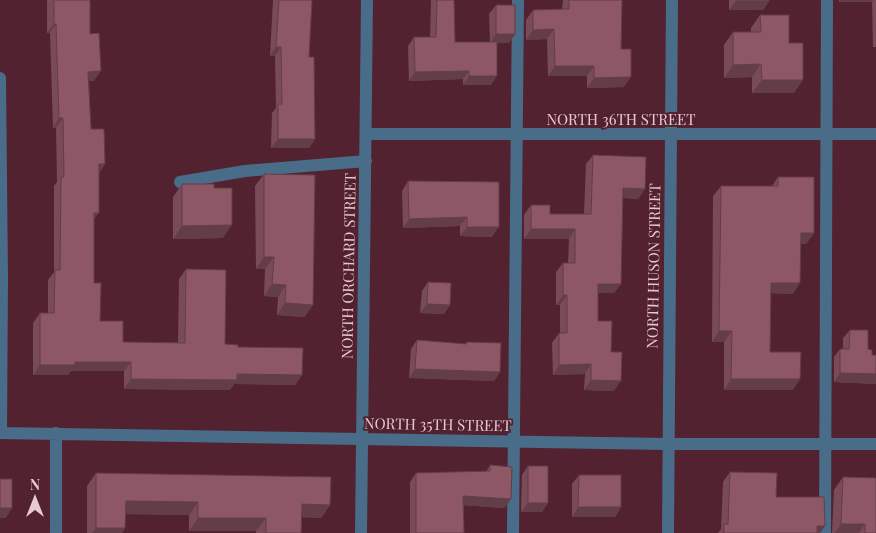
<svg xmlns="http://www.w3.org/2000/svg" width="876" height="533" viewBox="0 0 876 533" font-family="'Playfair Display',serif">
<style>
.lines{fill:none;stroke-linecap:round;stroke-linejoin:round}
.minor{stroke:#496d88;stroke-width:12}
.wall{fill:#794b58}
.shaded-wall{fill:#633d47}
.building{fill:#8d5766;stroke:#633d47}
.labels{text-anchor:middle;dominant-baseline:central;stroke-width:4;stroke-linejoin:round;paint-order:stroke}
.street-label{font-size:15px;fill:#e9c9d1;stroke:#522231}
</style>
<rect width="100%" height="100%" fill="#522231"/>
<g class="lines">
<path class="minor" d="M 0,78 L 2,278 L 1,433
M 366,134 L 876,134
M 180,182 L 245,171 L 366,161
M 0,433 L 667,444 L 876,444
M 56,433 L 56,533
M 361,533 L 367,0
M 513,533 L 518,0
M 668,533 L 672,0
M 825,533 L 827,0"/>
</g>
<path class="wall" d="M 47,0 L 90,0 L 90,34 L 94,81 L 89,81 L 91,129 L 105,164 L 99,173 L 94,220 L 94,283 L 100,321 L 123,342 L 178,343 L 179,279 L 186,269 L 225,344 L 238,347 L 302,375 L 295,385 L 234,384 L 230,390 L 124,389 L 124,371 L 71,371 L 68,375 L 33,375 L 33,323 L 40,313 L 48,313 L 48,280 L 54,272 L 54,186 L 57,182 L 56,128 L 53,128 L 50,33 L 47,33 Z
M 273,0 L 312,0 L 309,57 L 315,139 L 309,148 L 271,148 L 272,113 L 276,108 L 275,56 L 270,56 Z
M 431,0 L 454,0 L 455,42 L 490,42 L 489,14 L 496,5 L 515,34 L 509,43 L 497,43 L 491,85 L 463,85 L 463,79 L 409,81 L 408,46 L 414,37 L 430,37 Z
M 563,0 L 622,0 L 621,49 L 624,87 L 587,88 L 587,76 L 548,76 L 547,39 L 526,40 L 526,20 L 533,10 L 562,9 Z
M 729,0 L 769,0 L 769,1 L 763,10 L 729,10 Z
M 839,0 L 876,0 L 876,47 L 873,47 L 872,2 L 839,2 Z
M 760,15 L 789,43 L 794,93 L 752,93 L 752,77 L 724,78 L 724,45 L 733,32 L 751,32 L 751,28 Z
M 593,155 L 645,189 L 638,199 L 623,198 L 621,284 L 614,293 L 598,293 L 598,321 L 611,352 L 614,391 L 584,390 L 585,374 L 553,375 L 552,343 L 559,333 L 560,333 L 560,305 L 556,305 L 556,272 L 563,263 L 568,263 L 569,239 L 524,239 L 524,215 L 531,205 L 550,214 L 584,214 L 586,164 Z
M 264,174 L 313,305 L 304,317 L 277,315 L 278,297 L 264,296 L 265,269 L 256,269 L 255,186 Z
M 778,177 L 814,233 L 806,244 L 800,244 L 793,294 L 771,293 L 770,352 L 793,390 L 724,390 L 724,342 L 712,342 L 713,196 L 721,186 L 772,186 Z
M 408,181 L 499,182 L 492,237 L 460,236 L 460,226 L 403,228 L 402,191 Z
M 182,184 L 214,188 L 223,238 L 173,239 L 173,197 Z
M 428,282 L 450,305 L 444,314 L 420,313 L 422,291 Z
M 850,330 L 868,349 L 872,355 L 876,355 L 876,384 L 834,382 L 834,357 L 840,349 L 843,349 L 843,338 Z
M 417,340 L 465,344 L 467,342 L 500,372 L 494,381 L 409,378 L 411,349 Z
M 490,465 L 505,508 L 464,505 L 464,533 L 410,533 L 410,482 L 416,473 L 486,472 Z
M 528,466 L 548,503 L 542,512 L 521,512 L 522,475 Z
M 730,472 L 776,497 L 820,533 L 718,533 L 721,529 L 723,482 Z
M 96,473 L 330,505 L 321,518 L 302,517 L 301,533 L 256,533 L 256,531 L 189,531 L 189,515 L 125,514 L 125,528 L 122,533 L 87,533 L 87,486 Z
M 579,475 L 621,507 L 615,517 L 572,517 L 572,484 Z
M 843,477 L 876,533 L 832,533 L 834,490 Z"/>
<path class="shaded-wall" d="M 840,0 L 874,0 L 872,2 L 839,2 Z
M 736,1 L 769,1 L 763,10 L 729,10 Z
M 54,24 L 56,24 L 50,33 L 47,33 Z
M 554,29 L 547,39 L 526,40 L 533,30 Z
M 496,34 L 515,34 L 509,43 L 490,43 Z
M 276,47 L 281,47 L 275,56 L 270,56 Z
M 761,64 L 752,77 L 724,78 L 733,65 Z
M 555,66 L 594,66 L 587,76 L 548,76 Z
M 101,71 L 94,81 L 81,81 L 88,72 Z
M 469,71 L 463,79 L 409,81 L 415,72 Z
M 469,76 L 497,76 L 491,85 L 463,85 Z
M 631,77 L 624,87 L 587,88 L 594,78 Z
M 762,80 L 803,80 L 794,93 L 752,93 Z
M 59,118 L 63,118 L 56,128 L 53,128 Z
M 278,139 L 315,139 L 309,148 L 271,148 Z
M 99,164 L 105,164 L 98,174 Z
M 623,188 L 645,189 L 638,199 L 616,197 Z
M 94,213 L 99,213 L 92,222 Z
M 467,217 L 460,226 L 403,228 L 409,219 Z
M 232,225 L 223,238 L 173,239 L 182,226 Z
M 467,227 L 499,227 L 492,237 L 460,236 Z
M 531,229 L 575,229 L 569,239 L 524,239 Z
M 801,233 L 814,233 L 806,244 L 793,244 Z
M 264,257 L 274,257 L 265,269 L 256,269 Z
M 771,283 L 800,283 L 793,294 L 763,293 Z
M 272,284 L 286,285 L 278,297 L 264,296 Z
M 598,284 L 621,284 L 614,293 L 591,293 Z
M 563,295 L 567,295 L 560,305 L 556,305 Z
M 285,303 L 313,305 L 304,317 L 277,315 Z
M 427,304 L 450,305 L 444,314 L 420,313 Z
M 719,331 L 732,331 L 724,342 L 712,342 Z
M 75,362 L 131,362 L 124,371 L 71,371 L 68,375 L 33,375 L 40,365 Z
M 591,364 L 585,374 L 553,375 L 559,365 Z
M 415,369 L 500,372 L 494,381 L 409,378 Z
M 840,373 L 876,374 L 876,384 L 834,382 Z
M 237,374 L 302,375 L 295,385 L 234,384 L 230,390 L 124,389 L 131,379 Z
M 731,379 L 800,379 L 793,390 L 724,390 Z
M 591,380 L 621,381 L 614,391 L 584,390 Z
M 463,496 L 511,499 L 505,508 L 457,505 Z
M 126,501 L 198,502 L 189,515 L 116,514 Z
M 528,503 L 548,503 L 542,512 L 521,512 Z
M 302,504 L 330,505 L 321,518 L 293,517 Z
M 578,507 L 621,507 L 615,517 L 572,517 Z
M 0,508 L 12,508 L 6,518 L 0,518 Z
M 198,518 L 266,518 L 256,531 L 189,531 Z
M 841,524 L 865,524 L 859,533 L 835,533 Z
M 817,526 L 825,526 L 820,533 L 812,533 Z
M 96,528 L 125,528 L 122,533 L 92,533 Z"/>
<path class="building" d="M 54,0 L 90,0 L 90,34 L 99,33 L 101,71 L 88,72 L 91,129 L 104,129 L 105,164 L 99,164 L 99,213 L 94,213 L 94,283 L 101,283 L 100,321 L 123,321 L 123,342 L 185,343 L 186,269 L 226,270 L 225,344 L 238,345 L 238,347 L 303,348 L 302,375 L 237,374 L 237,380 L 131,379 L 131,362 L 75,362 L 75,365 L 40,365 L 40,313 L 54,313 L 55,270 L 60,270 L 61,177 L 64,177 L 63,118 L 59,118 L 56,24 L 54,24 Z
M 279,0 L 312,0 L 309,57 L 314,57 L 315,139 L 278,139 L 278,104 L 282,104 L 281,47 L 276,47 Z
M 437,0 L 454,0 L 455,42 L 497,42 L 497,76 L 469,76 L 469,71 L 415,72 L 414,37 L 436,37 Z
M 569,0 L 622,0 L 621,49 L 631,49 L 631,77 L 594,78 L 594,66 L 555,66 L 554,29 L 533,30 L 533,10 L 569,9 Z
M 736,0 L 769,0 L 769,1 L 736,1 Z
M 496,5 L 515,5 L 515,34 L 496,34 Z
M 760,15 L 789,15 L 789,43 L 803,43 L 803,80 L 762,80 L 761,64 L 733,65 L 733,32 L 761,32 Z
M 593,155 L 646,157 L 645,189 L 623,188 L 621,284 L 598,284 L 598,321 L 612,321 L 611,352 L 622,352 L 621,381 L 591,380 L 591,364 L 559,365 L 559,333 L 567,333 L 567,295 L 563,295 L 563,263 L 575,263 L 575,229 L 531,229 L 531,205 L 550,205 L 550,214 L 591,214 Z
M 264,174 L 315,175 L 313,305 L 285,303 L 286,285 L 272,284 L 274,257 L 264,257 Z
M 778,177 L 814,177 L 814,233 L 801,233 L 800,283 L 771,283 L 770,352 L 801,352 L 800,379 L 731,379 L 732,331 L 719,331 L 721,186 L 778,186 Z
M 408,181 L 499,182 L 499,227 L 467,227 L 467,217 L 409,219 Z
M 182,184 L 214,184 L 214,188 L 232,188 L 232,225 L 182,226 Z
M 428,282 L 451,283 L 450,305 L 427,304 Z
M 850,330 L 868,330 L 868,349 L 872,350 L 872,355 L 876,355 L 876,374 L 840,373 L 840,349 L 849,349 Z
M 417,340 L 466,344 L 467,342 L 501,343 L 500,372 L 415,369 Z
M 490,465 L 512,467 L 511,499 L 463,496 L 464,533 L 416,533 L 416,473 L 490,471 Z
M 528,466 L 548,466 L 548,503 L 528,503 Z
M 730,472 L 777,473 L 776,497 L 824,497 L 825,526 L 817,526 L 817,533 L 724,533 L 724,524 L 728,524 Z
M 96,473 L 331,477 L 330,505 L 302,504 L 301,533 L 266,533 L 266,518 L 198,518 L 198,502 L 126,501 L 125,528 L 96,528 Z
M 579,475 L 621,475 L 621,507 L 578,507 Z
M 843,477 L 876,478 L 876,533 L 865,533 L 865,524 L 841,524 Z
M 0,479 L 12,479 L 12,508 L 0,508 Z"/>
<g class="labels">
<g class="street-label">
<text x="621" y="119">NORTH 36TH STREET</text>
<text transform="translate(348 266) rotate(-89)">NORTH ORCHARD STREET</text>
<text transform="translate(653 266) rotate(-89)">NORTH HUSON STREET</text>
<text transform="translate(438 424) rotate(1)">NORTH 35TH STREET</text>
</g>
</g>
<g transform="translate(35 498)" stroke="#522231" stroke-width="4" paint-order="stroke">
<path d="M0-4L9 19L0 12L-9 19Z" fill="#e9c9d1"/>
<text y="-8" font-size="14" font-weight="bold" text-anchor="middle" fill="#e9c9d1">N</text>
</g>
</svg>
